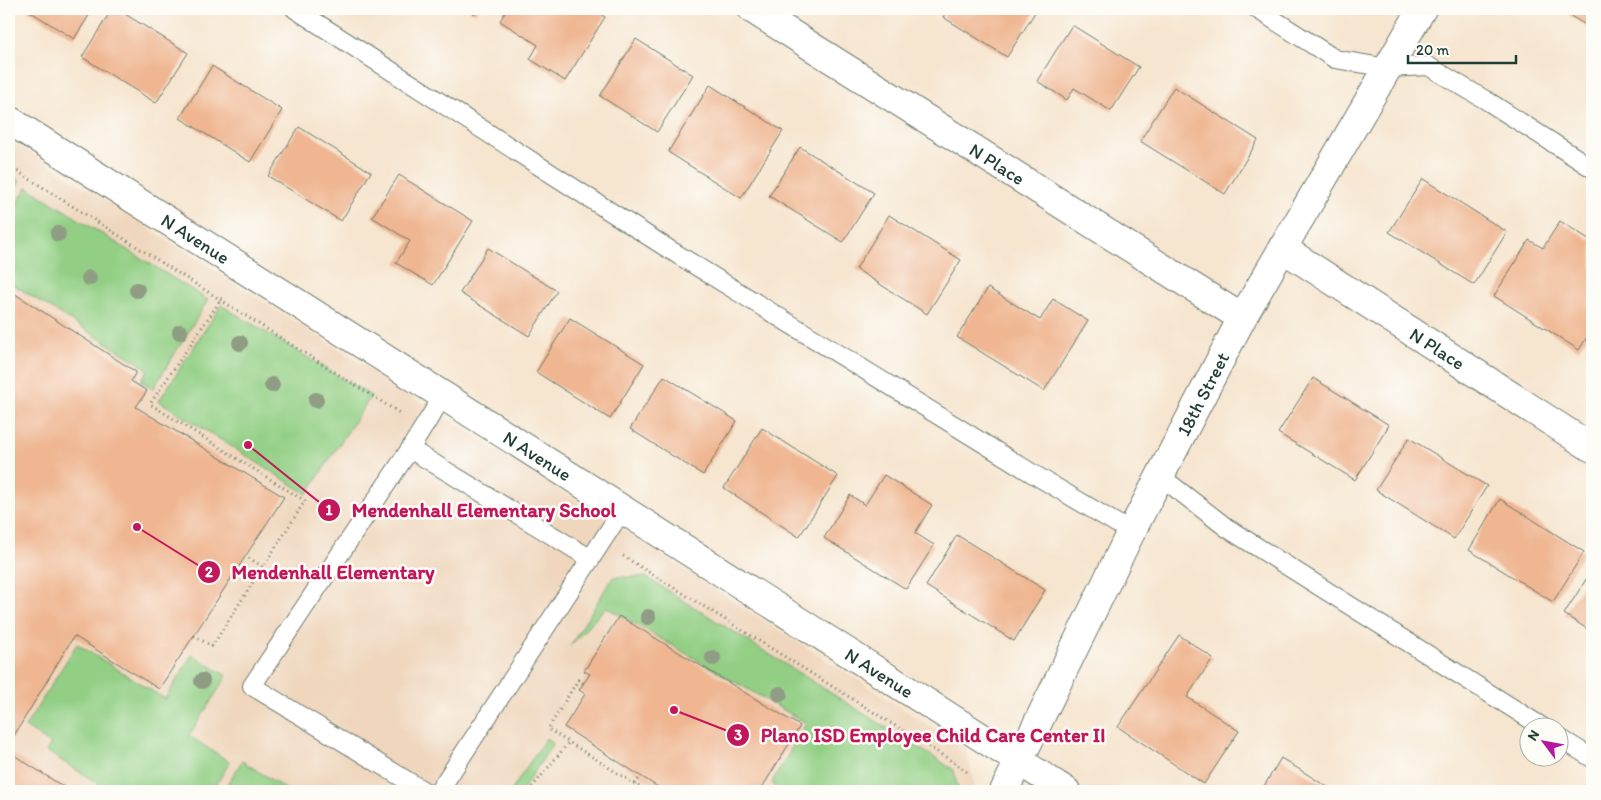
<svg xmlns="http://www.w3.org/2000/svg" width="1601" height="800" viewBox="0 0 1601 800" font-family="Itim,sans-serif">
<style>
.built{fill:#efd6bc}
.green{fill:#92cf84;stroke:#58865c}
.building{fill:#efb691}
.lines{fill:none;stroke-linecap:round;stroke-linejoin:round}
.service-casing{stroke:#6a786a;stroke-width:20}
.minor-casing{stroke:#6a786a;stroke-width:30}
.tertiary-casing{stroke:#6a786a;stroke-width:30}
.path{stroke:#6a786a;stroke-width:3;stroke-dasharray:1 4;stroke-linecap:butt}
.service{stroke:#fff;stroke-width:18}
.minor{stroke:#fff;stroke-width:28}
.tertiary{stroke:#fff;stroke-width:28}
.tree{fill:#909d85}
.labels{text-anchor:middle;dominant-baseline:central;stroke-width:5;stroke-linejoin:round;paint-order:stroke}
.street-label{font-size:19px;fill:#1f3d34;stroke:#fdfcf7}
.leader{fill:none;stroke:#c2185b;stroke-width:2}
.callout-dot{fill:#c2185b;stroke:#fdfcf7;stroke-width:2}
.mark-label{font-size:15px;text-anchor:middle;font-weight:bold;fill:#fff}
.callout-label{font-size:20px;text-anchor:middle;font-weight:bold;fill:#c2185b;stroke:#fdfcf7;stroke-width:5;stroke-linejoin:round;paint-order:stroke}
</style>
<rect width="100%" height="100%" fill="#fdfcf7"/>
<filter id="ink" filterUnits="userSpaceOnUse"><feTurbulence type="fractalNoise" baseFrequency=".02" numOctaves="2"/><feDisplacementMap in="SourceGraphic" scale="10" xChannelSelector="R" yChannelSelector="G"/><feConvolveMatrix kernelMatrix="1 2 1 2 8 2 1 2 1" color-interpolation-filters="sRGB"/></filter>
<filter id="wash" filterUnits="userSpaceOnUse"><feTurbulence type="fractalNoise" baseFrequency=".0096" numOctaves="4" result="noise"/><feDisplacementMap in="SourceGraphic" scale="20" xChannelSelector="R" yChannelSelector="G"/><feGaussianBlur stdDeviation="1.12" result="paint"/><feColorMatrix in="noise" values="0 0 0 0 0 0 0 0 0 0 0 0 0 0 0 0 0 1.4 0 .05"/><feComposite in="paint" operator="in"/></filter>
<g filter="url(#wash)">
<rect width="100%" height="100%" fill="#f6e5cf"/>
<path class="built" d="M 9,139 L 967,750 L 975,788 L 973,791 L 9,791 Z"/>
<path class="green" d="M 9,173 L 20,181 L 9,199 Z
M 27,187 L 208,300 L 153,389 L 141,381 L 148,369 L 9,282 L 9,216 Z
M 221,305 L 371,396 L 307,494 L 159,401 Z
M 613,577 L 646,577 L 954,770 L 958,791 L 777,791 L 772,782 L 806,723 L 606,607 L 570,646 Z
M 77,644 L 165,699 L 192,655 L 227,676 L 189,736 L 230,762 L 212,791 L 110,791 L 46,751 L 51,744 L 25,727 Z
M 546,738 L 553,743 L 522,791 L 511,791 Z
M 242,761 L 289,791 L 223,791 Z"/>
<g id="blocks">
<path class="building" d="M 26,9 L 93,9 L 74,39 Z
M 112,9 L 117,9 L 188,53 L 156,103 L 82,57 Z
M 468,9 L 478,9 L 475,14 Z
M 507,9 L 592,9 L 605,17 L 565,81 L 530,59 L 538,45 L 500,21 Z
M 948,9 L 1037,9 L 1007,57 L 943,17 Z
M 1559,9 L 1592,9 L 1592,29 Z
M 1072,25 L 1139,67 L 1111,111 L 1074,88 L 1067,100 L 1037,81 Z
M 636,39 L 693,75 L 657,132 L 600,96 Z
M 212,66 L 282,110 L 250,162 L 180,118 Z
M 710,85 L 783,131 L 741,198 L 668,152 Z
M 1174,87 L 1258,140 L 1225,194 L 1140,141 Z
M 299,127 L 371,172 L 341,221 L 268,176 Z
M 800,147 L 874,193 L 843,242 L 769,196 Z
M 399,175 L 473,221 L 433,285 L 396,263 L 410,241 L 372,217 Z
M 1423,179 L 1507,232 L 1474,285 L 1389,232 Z
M 889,215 L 961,260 L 927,314 L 856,269 Z
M 1560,221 L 1592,241 L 1592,329 L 1579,350 L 1494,296 L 1529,240 L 1543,248 Z
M 488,248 L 557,291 L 529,336 L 460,293 Z
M 988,288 L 1040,320 L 1053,299 L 1088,321 L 1044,391 L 957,337 Z
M 9,290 L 136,372 L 131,381 L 147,391 L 136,407 L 284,497 L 159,689 L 74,636 L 9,744 Z
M 570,318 L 644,364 L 610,419 L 536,372 Z
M 664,376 L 737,421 L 703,475 L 630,429 Z
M 1313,378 L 1389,425 L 1355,480 L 1278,433 Z
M 762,428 L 838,476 L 799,537 L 724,488 Z
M 1409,438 L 1487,486 L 1454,539 L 1376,490 Z
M 884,475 L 932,505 L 915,533 L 934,545 L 906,589 L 824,538 L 850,495 L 865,505 Z
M 1500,499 L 1584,552 L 1553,602 L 1469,550 Z
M 957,535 L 1045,590 L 1014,641 L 926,586 Z
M 1592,570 L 1592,632 L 1564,614 Z
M 619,616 L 800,726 L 760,791 L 664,791 L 564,727 L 585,694 L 579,690 L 590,674 L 584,671 Z
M 1179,635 L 1213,658 L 1187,697 L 1239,731 L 1204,784 L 1118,727 Z
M 9,752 L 70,791 L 9,791 Z
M 1281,758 L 1334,791 L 1261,791 Z"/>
</g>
</g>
<g filter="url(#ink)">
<use href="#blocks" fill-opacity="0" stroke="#6a786a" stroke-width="1"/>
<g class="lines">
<defs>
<path id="service" d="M 295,9 L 667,248 L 1030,472 L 1131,532
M 1257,9 L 1335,59 L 1388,68 L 1428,66 L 1489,102 L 1592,168
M 410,449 L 591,559
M 1160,476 L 1227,528 L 1544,728
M 1558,737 L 1592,758
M 424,791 L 252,686 L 410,449 L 443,396
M 439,791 L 623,509"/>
<g id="minor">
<path id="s1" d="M 752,9 L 1242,318"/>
<path id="s2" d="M 9,120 L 1066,791"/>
<path id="s3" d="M 1282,248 L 1592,448"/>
</g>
<g id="tertiary">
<path id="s4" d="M 1004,791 L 1019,761 L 1131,532 L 1242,318 L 1422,9"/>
</g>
</defs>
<use href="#service" class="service-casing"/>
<use href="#minor" class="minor-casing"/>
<use href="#tertiary" class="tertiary-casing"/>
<path class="path" d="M 9,166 L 401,414
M 222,298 L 150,404 L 305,501 L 263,567 L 246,556
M 623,556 L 955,763 L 967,772
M 194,636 L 212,646 L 263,567
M 583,683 L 578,680 L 548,729 L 646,791
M 635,784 L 641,776
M 761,790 L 762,791
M 529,791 L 569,742"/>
<use href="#service" class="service"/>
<use href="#minor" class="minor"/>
<use href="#tertiary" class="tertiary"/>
</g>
<g class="tree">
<circle cx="58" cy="234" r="8"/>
<circle cx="89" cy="278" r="8"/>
<circle cx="137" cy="290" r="8"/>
<circle cx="180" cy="332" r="8"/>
<circle cx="240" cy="343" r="8"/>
<circle cx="272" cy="385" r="8"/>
<circle cx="316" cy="400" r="8"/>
<circle cx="648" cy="617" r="8"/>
<circle cx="713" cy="658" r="8"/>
<circle cx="202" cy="681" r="8"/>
<circle cx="780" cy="694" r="8"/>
</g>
</g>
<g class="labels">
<g class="street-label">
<text stroke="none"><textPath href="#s1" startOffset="290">N Place</textPath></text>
<text stroke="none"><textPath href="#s2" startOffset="221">N Avenue</textPath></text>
<text stroke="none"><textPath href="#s3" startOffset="185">N Place</textPath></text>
<text stroke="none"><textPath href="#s4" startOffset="444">18th Street</textPath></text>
<text stroke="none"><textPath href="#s2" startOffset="626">N Avenue</textPath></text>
<text stroke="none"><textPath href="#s2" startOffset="1031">N Avenue</textPath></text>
</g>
</g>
<path class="leader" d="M248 445L329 510M137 527L209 572M674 710L738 735"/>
<g class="callout-dot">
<circle cx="248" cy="445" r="5"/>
<circle cx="137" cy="527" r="5"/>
<circle cx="674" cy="710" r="5"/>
<circle cx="329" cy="510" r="12"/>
<circle cx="209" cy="572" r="12"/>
<circle cx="738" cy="735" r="12"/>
</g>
<g class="mark-label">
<text x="329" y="515">1</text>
<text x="209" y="577">2</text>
<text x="738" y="740">3</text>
</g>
<g class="callout-label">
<text x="484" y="517">Mendenhall Elementary School</text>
<text x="333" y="579">Mendenhall Elementary</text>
<text x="933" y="742">Plano ISD Employee Child Care Center II</text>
</g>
<rect width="1601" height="800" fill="none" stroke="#fdfcf7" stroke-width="30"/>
<g transform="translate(1544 742) rotate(302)"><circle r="24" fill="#fdfcf7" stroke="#a4b0a9"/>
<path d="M0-4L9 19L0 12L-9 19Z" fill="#b5179e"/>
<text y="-8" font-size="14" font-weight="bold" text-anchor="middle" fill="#1f3d34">N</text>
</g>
<path d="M1408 55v8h108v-8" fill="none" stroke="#1f3d34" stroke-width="2.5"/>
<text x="1416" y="55" font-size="15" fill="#1f3d34" stroke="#fdfcf7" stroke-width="4" paint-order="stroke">20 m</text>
</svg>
